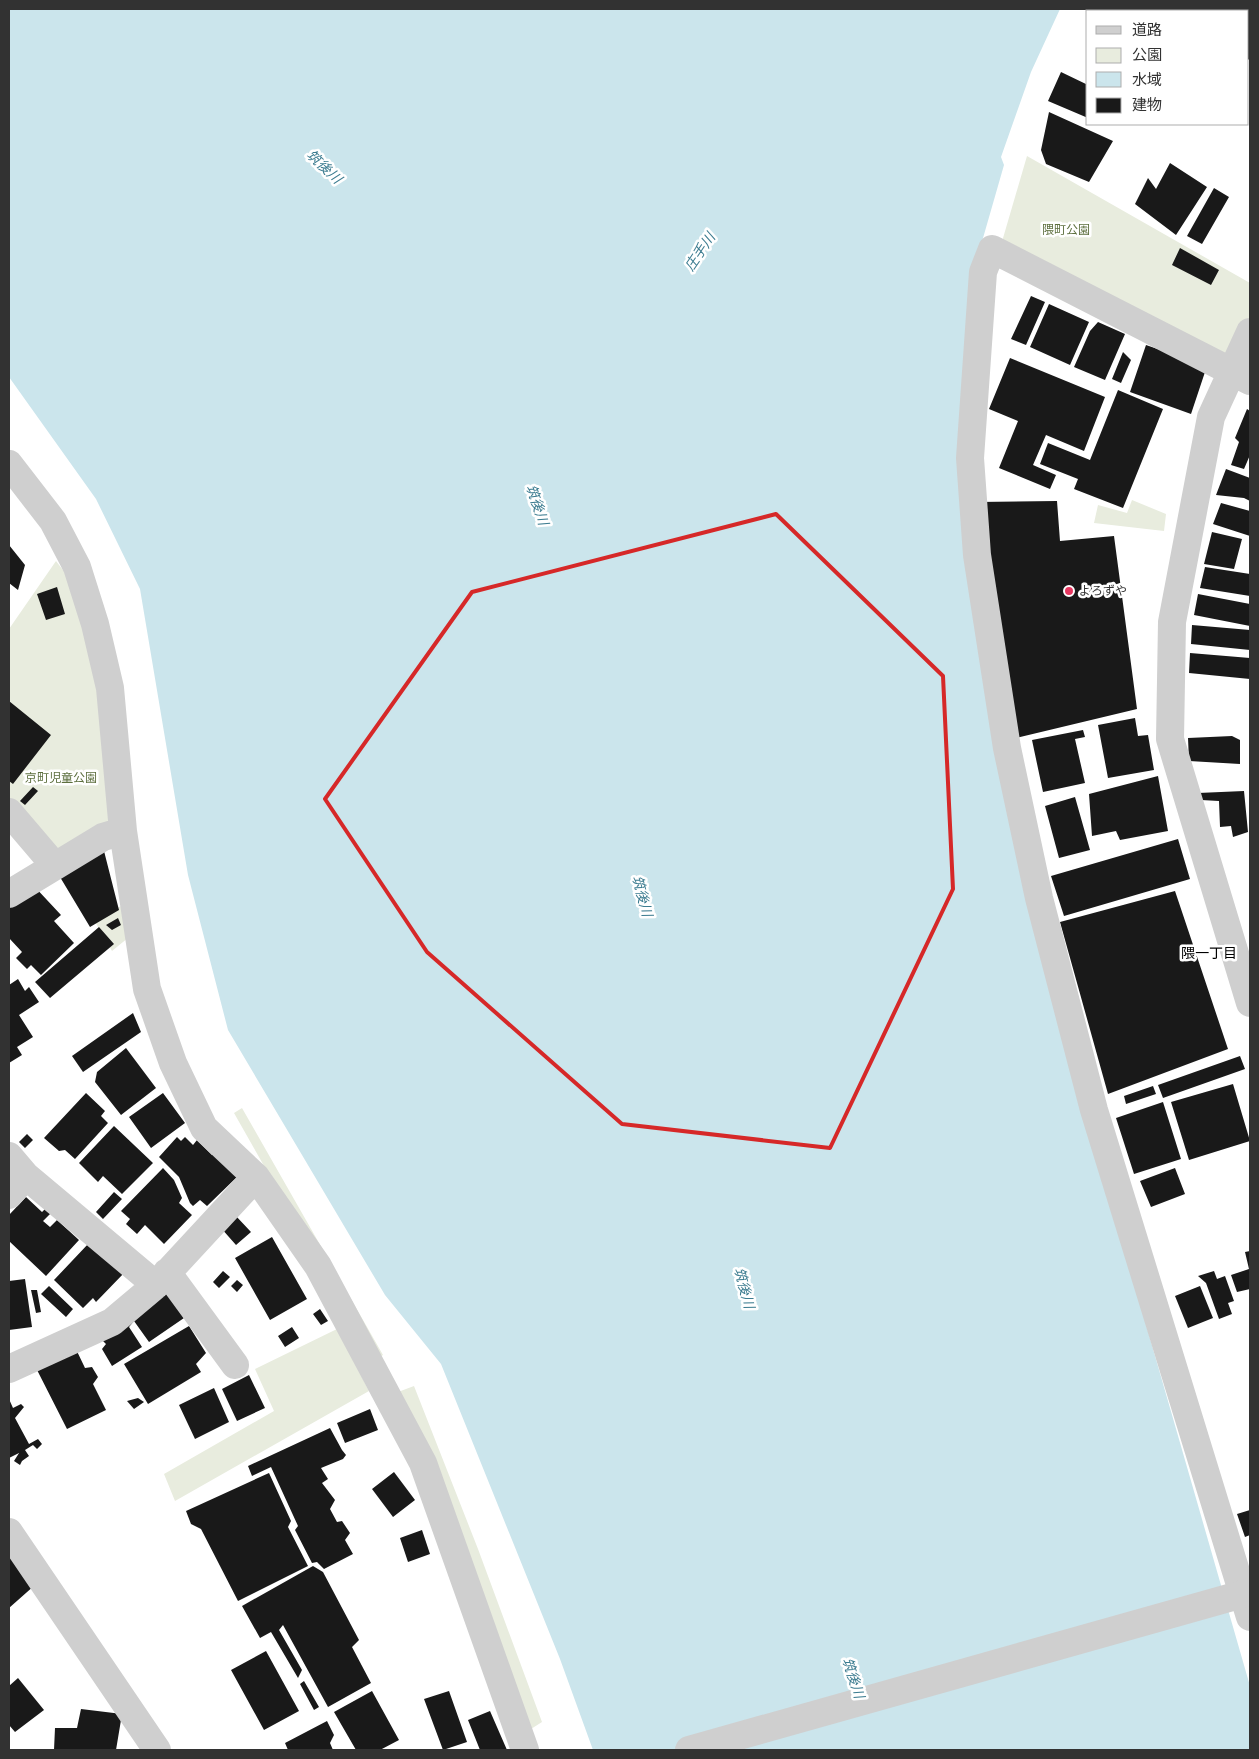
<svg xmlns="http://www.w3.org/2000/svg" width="1259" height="1759" viewBox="0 0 1259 1759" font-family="'Varela Round','Noto Sans JP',sans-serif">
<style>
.green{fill:#e8ecde}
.water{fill:#cbe5ec}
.building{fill:#191919}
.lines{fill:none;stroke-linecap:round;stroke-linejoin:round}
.street{stroke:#cfcfcf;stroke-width:28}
.street-bridge{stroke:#cfcfcf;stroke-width:28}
.marked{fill:none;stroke:#d62828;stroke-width:4;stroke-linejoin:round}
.poi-dot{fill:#e73760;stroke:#fff;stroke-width:2}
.labels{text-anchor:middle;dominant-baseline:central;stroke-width:5;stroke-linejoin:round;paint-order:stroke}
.park-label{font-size:12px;fill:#5d6f3e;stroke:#fff}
.poi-label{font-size:12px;fill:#323232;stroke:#fff;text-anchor:start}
.water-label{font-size:14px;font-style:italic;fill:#3c7c90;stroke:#fff}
.neighbourhood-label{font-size:14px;fill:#000;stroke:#fff}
</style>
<rect width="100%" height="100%" fill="#fff"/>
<path class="green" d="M 1027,156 L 1250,283 L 1250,334 L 1231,372 L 1001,245 Z
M 1132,500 L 1166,514 L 1164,531 L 1094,523 L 1098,505 L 1127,513 Z
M 56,561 L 76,587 L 110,688 L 114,825 L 57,852 L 9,798 L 9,629 Z
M 129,902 L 134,933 L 112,951 L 94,920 Z
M 242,1108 L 383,1355 L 374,1360 L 234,1113 Z
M 337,1329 L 369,1391 L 175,1501 L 164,1474 L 274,1411 L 255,1369 Z
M 414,1386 L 478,1549 L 542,1722 L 531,1729 L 398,1392 Z"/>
<path class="water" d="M 9,9 L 1060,9 L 1031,72 L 1001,157 L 1004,165 L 977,259 L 962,448 L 1067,1050 L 1250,1686 L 1250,1750 L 593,1750 L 560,1659 L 441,1364 L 385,1295 L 228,1030 L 188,875 L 140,589 L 96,499 L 9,377 Z"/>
<path class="building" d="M 1141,9 L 1180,9 L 1185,11 L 1139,11 Z
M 1221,9 L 1250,9 L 1250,61 L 1248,59 L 1248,11 L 1219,11 Z
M 1061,72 L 1088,85 L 1088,118 L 1048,101 Z
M 1049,112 L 1113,141 L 1089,182 L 1046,164 L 1041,150 Z
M 1170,163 L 1207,187 L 1176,235 L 1135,204 L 1148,178 L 1156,189 Z
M 1214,188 L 1229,197 L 1202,244 L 1187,236 Z
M 1180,248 L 1219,270 L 1211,285 L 1172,265 Z
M 1031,296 L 1045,302 L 1026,345 L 1011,339 Z
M 1049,304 L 1089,322 L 1070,365 L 1030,347 Z
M 1098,322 L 1125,334 L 1105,380 L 1074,367 L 1090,331 Z
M 1146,345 L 1207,366 L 1191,414 L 1130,392 Z
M 1123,352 L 1131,360 L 1121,383 L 1112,379 Z
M 1010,358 L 1105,397 L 1084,451 L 1046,435 L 1033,465 L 1056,475 L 1050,489 L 999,468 L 1018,421 L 989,409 Z
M 1118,390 L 1163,409 L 1123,508 L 1074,489 L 1078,479 L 1040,464 L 1048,443 L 1090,460 Z
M 1247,409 L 1250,411 L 1250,455 L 1244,469 L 1231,465 L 1239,442 L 1235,438 Z
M 1226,469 L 1250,478 L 1250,501 L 1244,498 L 1216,495 Z
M 1057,501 L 1060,541 L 1114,536 L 1137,709 L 1012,739 L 978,502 Z
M 1221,503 L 1250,511 L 1250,536 L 1213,524 Z
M 1212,532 L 1242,539 L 1234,569 L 1204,564 Z
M 9,545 L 25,565 L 18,590 L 9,583 Z
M 1205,567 L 1250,574 L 1250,596 L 1200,588 Z
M 57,587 L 65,614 L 46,620 L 37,594 Z
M 1198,594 L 1250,604 L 1250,626 L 1194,615 Z
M 1192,625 L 1250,630 L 1250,650 L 1191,644 Z
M 1190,653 L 1250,658 L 1250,679 L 1189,673 Z
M 9,701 L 51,735 L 13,784 L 9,781 Z
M 1135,718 L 1138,736 L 1148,735 L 1154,770 L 1108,778 L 1098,725 Z
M 1083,730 L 1085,737 L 1075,739 L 1085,783 L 1043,792 L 1032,740 Z
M 1232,736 L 1240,740 L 1240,764 L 1189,761 L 1188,738 Z
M 1158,776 L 1168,831 L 1120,840 L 1116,831 L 1092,836 L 1089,794 Z
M 33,787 L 38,791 L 25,805 L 20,801 Z
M 1244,791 L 1248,832 L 1233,837 L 1231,826 L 1220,827 L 1219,801 L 1201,800 L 1198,793 Z
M 1075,797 L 1090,850 L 1059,858 L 1045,806 Z
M 1178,839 L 1190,879 L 1064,916 L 1051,876 Z
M 104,851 L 119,910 L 90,927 L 60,877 Z
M 33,885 L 61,915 L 54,921 L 74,943 L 41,975 L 31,965 L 27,969 L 16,958 L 22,952 L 9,938 L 9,907 Z
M 1175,891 L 1228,1049 L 1108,1094 L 1060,922 Z
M 118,918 L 121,925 L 112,930 L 106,925 Z
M 99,927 L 114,944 L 50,998 L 35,982 Z
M 18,979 L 25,991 L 29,987 L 39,1002 L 19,1015 L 33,1037 L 17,1047 L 22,1055 L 9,1063 L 9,985 Z
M 133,1013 L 141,1032 L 83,1072 L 72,1056 Z
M 126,1048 L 156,1088 L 121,1115 L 95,1082 L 97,1072 Z
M 1240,1056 L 1245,1069 L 1163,1098 L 1158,1085 Z
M 1233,1084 L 1250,1141 L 1189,1160 L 1171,1102 Z
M 1153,1086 L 1156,1094 L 1126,1104 L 1124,1096 Z
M 86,1093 L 105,1111 L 101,1116 L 108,1123 L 75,1159 L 65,1150 L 59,1151 L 44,1138 Z
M 163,1093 L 185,1123 L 151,1148 L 129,1117 Z
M 1163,1102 L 1181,1159 L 1134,1174 L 1116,1118 Z
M 114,1126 L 153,1163 L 122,1194 L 103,1176 L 98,1182 L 79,1163 Z
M 27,1134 L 33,1140 L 25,1148 L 19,1142 Z
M 177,1137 L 181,1141 L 185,1137 L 193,1145 L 197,1140 L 212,1155 L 218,1154 L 238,1176 L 207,1206 L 200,1200 L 193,1206 L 190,1203 L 179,1177 L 159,1157 Z
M 163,1168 L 174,1180 L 182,1198 L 179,1203 L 192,1215 L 164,1244 L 145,1225 L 137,1234 L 126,1224 L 130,1219 L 121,1211 Z
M 1175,1168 L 1185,1194 L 1151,1207 L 1140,1181 Z
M 114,1192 L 122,1199 L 103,1219 L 96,1212 Z
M 26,1197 L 42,1212 L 49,1205 L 54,1210 L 43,1221 L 50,1227 L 57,1220 L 79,1240 L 46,1276 L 9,1241 L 9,1215 Z
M 235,1215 L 251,1232 L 236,1245 L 221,1228 Z
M 272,1237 L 307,1299 L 270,1320 L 235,1258 Z
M 89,1243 L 125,1272 L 96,1302 L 93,1298 L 83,1308 L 54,1280 Z
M 1250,1251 L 1250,1289 L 1237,1292 L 1231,1275 L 1249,1269 L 1245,1252 Z
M 223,1271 L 230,1277 L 219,1288 L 213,1282 Z
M 1214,1271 L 1217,1279 L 1225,1276 L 1234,1301 L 1228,1303 L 1232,1314 L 1219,1319 L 1206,1283 L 1198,1276 Z
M 25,1279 L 32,1327 L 9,1330 L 9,1281 Z
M 237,1280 L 243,1285 L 237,1292 L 231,1286 Z
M 49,1286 L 73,1309 L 66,1317 L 41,1294 Z
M 1200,1286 L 1213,1318 L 1188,1328 L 1175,1296 Z
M 31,1290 L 37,1290 L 41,1312 L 36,1313 Z
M 165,1290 L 184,1318 L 149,1342 L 134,1321 L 129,1327 L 142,1347 L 112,1366 L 102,1349 L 106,1344 L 99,1337 Z
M 320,1309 L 328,1321 L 321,1325 L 313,1314 Z
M 189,1326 L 206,1353 L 196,1364 L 201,1372 L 148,1404 L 124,1364 Z
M 292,1327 L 299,1338 L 285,1347 L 278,1336 Z
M 74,1345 L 85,1368 L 92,1367 L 98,1377 L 93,1384 L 106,1410 L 67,1429 L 34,1364 Z
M 249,1375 L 265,1408 L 237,1421 L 222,1389 Z
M 214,1388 L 229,1422 L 195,1439 L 179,1405 Z
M 138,1398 L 144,1402 L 134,1409 L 127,1401 Z
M 9,1399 L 13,1408 L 21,1404 L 24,1407 L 15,1418 L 29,1444 L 38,1439 L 42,1444 L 37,1449 L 33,1445 L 25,1450 L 29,1456 L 22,1461 L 20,1465 L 14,1461 L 19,1453 L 9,1458 Z
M 370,1409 L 378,1430 L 345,1443 L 337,1423 Z
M 330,1428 L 342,1450 L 346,1455 L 343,1459 L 321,1468 L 328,1479 L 322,1483 L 335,1500 L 330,1509 L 337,1522 L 342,1521 L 350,1533 L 345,1540 L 353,1554 L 324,1569 L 317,1562 L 312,1563 L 295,1530 L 298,1526 L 271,1467 L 252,1476 L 248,1466 Z
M 394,1472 L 415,1500 L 393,1517 L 372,1489 Z
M 269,1473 L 291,1521 L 288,1527 L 308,1566 L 238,1601 L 201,1529 L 191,1524 L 186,1511 Z
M 1250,1510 L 1250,1535 L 1245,1537 L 1237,1514 Z
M 422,1530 L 430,1554 L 408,1562 L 400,1538 Z
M 9,1552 L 35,1585 L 9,1608 Z
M 313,1566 L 323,1572 L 359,1640 L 352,1647 L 371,1683 L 328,1707 L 283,1625 L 279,1630 L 302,1670 L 298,1678 L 271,1632 L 260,1638 L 242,1606 Z
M 266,1651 L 299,1711 L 264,1730 L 231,1670 Z
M 18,1678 L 44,1710 L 15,1732 L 9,1725 L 9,1686 Z
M 304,1681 L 319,1707 L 314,1710 L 300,1684 Z
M 372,1691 L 399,1740 L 380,1750 L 356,1750 L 334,1712 Z
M 449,1691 L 467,1742 L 443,1750 L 424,1699 Z
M 81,1709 L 122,1714 L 116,1750 L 54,1750 L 55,1728 L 77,1728 Z
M 490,1711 L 507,1750 L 480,1750 L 468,1720 Z
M 327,1721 L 334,1735 L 330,1743 L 333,1750 L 288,1750 L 285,1743 Z"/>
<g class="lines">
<path class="street" d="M 1250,332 L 1211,417 L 1172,622 L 1170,739 L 1250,1003
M 1250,381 L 992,249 L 983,272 L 970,458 L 977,555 L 1007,748 L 1039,898 L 1094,1110 L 1250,1617
M 9,464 L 53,521 L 77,567 L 95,624 L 110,688 L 123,831 L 147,989 L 173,1063 L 204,1128 L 256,1177 L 318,1266 L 423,1463 L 525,1750
M 9,812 L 55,866
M 9,894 L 103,837 L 123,831
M 9,1156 L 26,1176 L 156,1285
M 9,1195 L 26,1176
M 167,1272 L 235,1365
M 9,1369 L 112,1322 L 156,1285 L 256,1177
M 9,1532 L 157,1750"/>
<path class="street-bridge" d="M 689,1750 L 1250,1592"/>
</g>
<path class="marked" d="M 776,514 L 943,676 L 953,889 L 830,1148 L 622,1124 L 427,952 L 325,799 L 472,592 Z"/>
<circle class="poi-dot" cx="1069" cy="591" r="5"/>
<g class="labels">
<g class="park-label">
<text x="1066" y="230">隈町公園</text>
<text x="61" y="778">京町児童公園</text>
</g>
<g class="poi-label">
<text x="1079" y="591">よろずや</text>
</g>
<g class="water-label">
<text transform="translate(324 167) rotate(43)">筑後川</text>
<text transform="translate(700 252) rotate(-56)">庄手川</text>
<text transform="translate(537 505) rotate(71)">筑後川</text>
<text transform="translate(642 896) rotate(75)">筑後川</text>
<text transform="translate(744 1288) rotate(75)">筑後川</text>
<text transform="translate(853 1678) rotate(72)">筑後川</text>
</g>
<g class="neighbourhood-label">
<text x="1209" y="953">隈一丁目</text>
</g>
</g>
<rect width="1259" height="1759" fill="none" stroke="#323232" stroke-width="20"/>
<rect x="1086" y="10" width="162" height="115" fill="#ffffff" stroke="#adadad"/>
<rect x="1096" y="26" width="25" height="8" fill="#cfcfcf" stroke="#adadad"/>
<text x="1132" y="35" font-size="15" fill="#323232">道路</text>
<rect x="1096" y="48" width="25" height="15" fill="#e8ecde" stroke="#adadad"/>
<text x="1132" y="60" font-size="15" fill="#323232">公園</text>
<rect x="1096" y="72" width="25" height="15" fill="#cbe5ec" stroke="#adadad"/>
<text x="1132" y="85" font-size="15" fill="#323232">水域</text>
<rect x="1096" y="98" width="25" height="15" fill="#191919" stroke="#adadad"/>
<text x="1132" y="110" font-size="15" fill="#323232">建物</text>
</svg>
